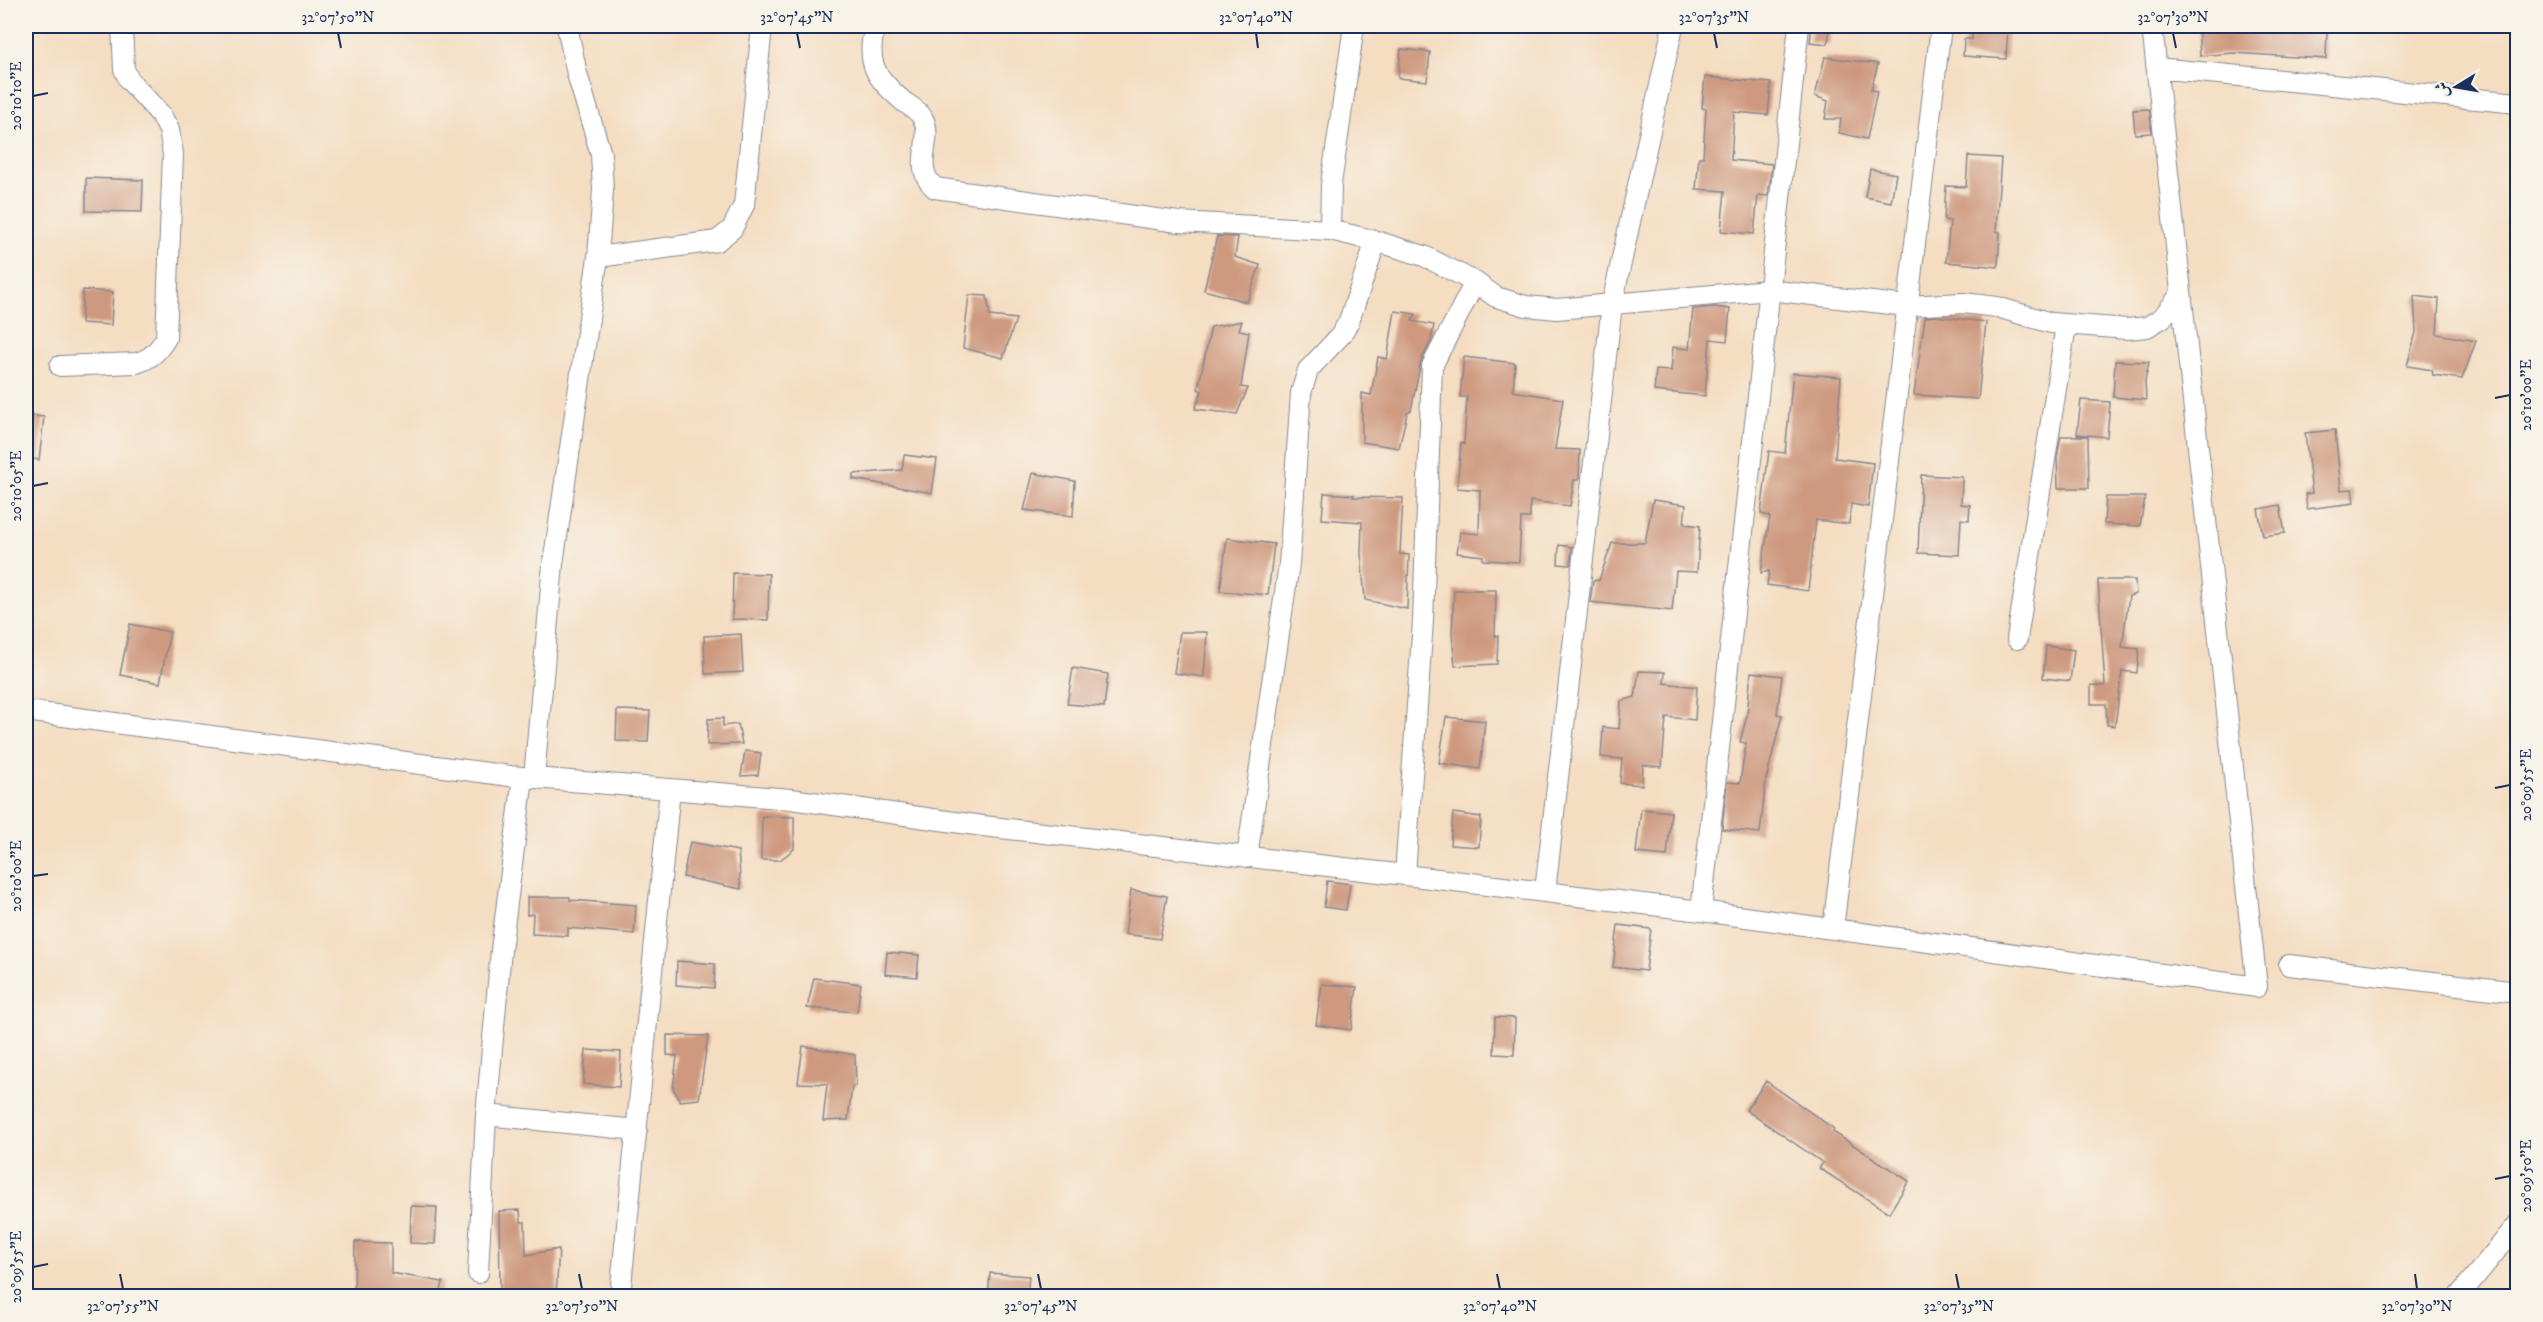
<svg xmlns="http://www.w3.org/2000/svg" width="2543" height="1322" viewBox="0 0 2543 1322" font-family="'IM FELL DW Pica',Amiri,serif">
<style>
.building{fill:#ce997f}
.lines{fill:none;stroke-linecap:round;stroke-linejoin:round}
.minor-casing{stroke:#888690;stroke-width:22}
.minor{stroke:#fff;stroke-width:20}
.ticks{fill:none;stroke:#1b2f5e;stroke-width:2}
.neatline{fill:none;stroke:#1b2f5e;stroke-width:2}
.ticks-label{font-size:15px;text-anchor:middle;fill:#1b2f5e}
</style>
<rect width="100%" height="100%" fill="#f7f3e8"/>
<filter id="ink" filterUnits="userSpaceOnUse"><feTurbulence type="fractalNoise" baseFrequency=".0167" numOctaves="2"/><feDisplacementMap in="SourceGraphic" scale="12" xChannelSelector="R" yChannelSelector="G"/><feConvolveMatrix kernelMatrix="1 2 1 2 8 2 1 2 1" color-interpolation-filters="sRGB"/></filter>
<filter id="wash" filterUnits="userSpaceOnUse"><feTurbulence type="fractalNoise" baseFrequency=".008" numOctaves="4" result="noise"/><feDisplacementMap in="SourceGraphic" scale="24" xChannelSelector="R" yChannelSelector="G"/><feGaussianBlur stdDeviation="1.35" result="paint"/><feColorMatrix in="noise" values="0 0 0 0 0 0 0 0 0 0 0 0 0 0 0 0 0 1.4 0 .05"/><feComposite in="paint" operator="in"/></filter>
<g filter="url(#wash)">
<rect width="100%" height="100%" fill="#f4ddc1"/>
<g id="blocks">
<path class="building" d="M 1812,26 L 1830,26 L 1828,44 L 1810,42 Z
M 1973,26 L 2008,26 L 2006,59 L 1963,56 L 1964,39 L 1972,39 Z
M 2198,26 L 2273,26 L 2327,29 L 2326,59 L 2234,53 L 2200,56 Z
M 1401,49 L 1430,52 L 1427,81 L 1398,78 Z
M 1825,57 L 1878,64 L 1871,90 L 1877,91 L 1867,139 L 1839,133 L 1841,119 L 1825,119 L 1828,101 L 1815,96 Z
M 1705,77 L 1771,83 L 1768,115 L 1734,112 L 1731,160 L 1772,164 L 1768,196 L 1758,195 L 1754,234 L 1721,231 L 1725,191 L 1696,189 L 1699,157 L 1703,157 L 1706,109 L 1702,108 Z
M 2149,109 L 2152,133 L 2135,134 L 2133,110 Z
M 1968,156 L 2001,158 L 1996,231 L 2000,232 L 1998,267 L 1946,262 L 1950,221 L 1944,220 L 1946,186 L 1966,187 Z
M 1870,169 L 1896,174 L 1891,202 L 1865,197 Z
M 86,178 L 143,180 L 142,212 L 86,211 Z
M 1217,236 L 1238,237 L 1235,257 L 1260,265 L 1247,302 L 1204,290 Z
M 83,290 L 113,292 L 111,325 L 81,323 Z
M 969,295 L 987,296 L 990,316 L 1016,319 L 1003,358 L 963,348 Z
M 2414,296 L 2439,299 L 2437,334 L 2476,341 L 2462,379 L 2433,375 L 2432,370 L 2407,366 L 2416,332 Z
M 1714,307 L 1730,309 L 1727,341 L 1710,339 L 1705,396 L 1654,391 L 1656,370 L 1671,371 L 1673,347 L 1689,349 L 1693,309 Z
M 1395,311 L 1416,314 L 1412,321 L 1434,325 L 1431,341 L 1421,361 L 1411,410 L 1407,413 L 1399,448 L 1362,442 L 1362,393 L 1371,395 L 1378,357 L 1387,359 Z
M 1935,316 L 1986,322 L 1978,399 L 1914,395 L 1925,317 Z
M 1242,321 L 1239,330 L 1249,332 L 1241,387 L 1248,388 L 1237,414 L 1195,409 L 1202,391 L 1198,389 L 1211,327 Z
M 1464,357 L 1515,363 L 1513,391 L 1563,399 L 1555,449 L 1580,450 L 1579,480 L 1574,480 L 1570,506 L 1530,501 L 1530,518 L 1521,518 L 1519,562 L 1483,560 L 1483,556 L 1457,553 L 1460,532 L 1479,534 L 1480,490 L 1457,488 L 1461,443 L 1464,444 L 1467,397 L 1460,397 Z
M 2115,361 L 2149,362 L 2145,381 L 2146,400 L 2113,397 Z
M 1793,373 L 1841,377 L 1835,458 L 1873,463 L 1868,507 L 1851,504 L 1849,524 L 1816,520 L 1808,591 L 1767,585 L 1769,571 L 1761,573 L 1770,516 L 1761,514 L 1769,451 L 1785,453 Z
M 2081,400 L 2110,402 L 2107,437 L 2077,434 Z
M 26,415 L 44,417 L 39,460 L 26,458 Z
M 2335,430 L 2341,490 L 2352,489 L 2354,503 L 2307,509 L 2305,494 L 2312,493 L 2305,433 Z
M 2061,436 L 2088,436 L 2089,488 L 2058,488 L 2057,457 Z
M 904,455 L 937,459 L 932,493 L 853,479 L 853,474 L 902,470 Z
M 1033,473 L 1075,481 L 1073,516 L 1024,510 Z
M 1921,475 L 1962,477 L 1961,504 L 1970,505 L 1969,520 L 1961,519 L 1959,555 L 1918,553 Z
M 1324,493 L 1354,495 L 1353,497 L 1403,498 L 1400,554 L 1409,555 L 1407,609 L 1365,600 L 1361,553 L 1362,522 L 1322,519 Z
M 2106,497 L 2145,497 L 2140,526 L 2104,524 Z
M 1653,500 L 1686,505 L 1684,524 L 1700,526 L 1697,572 L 1676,571 L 1672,611 L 1590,602 L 1593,581 L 1599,580 L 1612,543 L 1645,543 Z
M 2280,505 L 2285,533 L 2263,536 L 2258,509 Z
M 1227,538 L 1274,544 L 1268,595 L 1220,591 Z
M 1559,545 L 1572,547 L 1570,565 L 1558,564 Z
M 733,573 L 769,574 L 768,620 L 732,619 Z
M 2098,580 L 2135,580 L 2136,594 L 2129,596 L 2122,647 L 2139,649 L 2137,673 L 2122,671 L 2115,726 L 2107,725 L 2106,704 L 2091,704 L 2091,685 L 2105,686 Z
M 1454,590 L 1496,590 L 1495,636 L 1498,636 L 1497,664 L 1455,666 L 1452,634 Z
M 130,624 L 170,632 L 160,683 L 120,675 Z
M 1180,632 L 1207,632 L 1204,677 L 1174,673 Z
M 741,634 L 743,672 L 705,674 L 704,636 Z
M 2046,646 L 2074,650 L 2070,681 L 2043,678 Z
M 1073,668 L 1108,674 L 1104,707 L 1067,704 Z
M 1639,671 L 1665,672 L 1664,683 L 1697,687 L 1695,720 L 1666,717 L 1662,767 L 1643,765 L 1642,785 L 1620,783 L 1622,759 L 1601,757 L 1603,727 L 1619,729 L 1621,701 L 1635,697 Z
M 1751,672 L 1782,676 L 1777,714 L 1782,715 L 1766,780 L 1760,833 L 1722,829 L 1727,782 L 1740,783 L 1746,743 L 1740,742 L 1747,715 Z
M 617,710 L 650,711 L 648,742 L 616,741 Z
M 1446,717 L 1485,721 L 1480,769 L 1439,763 Z
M 723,718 L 723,726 L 738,724 L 742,744 L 707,745 L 708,719 Z
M 745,751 L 761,753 L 758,775 L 741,776 Z
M 1641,809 L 1671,812 L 1667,856 L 1636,853 Z
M 1453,813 L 1481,817 L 1479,847 L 1450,845 Z
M 762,816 L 794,817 L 794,849 L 780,860 L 761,860 Z
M 690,842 L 738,851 L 741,889 L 683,877 Z
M 1327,881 L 1350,884 L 1346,910 L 1324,907 Z
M 1131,890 L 1167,896 L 1160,939 L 1125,934 Z
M 527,897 L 570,897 L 570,900 L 636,905 L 634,934 L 568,928 L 568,936 L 532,934 L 533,914 L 527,915 Z
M 1618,925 L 1651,929 L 1646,971 L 1613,967 Z
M 887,952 L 919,955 L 917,977 L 885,974 Z
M 677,961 L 715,964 L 714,988 L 676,985 Z
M 814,978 L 861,984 L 857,1012 L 807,1008 Z
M 1322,984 L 1357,987 L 1351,1030 L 1316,1025 Z
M 1495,1017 L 1515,1018 L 1514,1055 L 1494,1054 Z
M 667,1035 L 708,1036 L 699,1099 L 680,1101 L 673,1088 L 677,1056 L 667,1055 Z
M 803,1046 L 855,1055 L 856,1086 L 852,1086 L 848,1120 L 823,1121 L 827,1084 L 798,1083 Z
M 586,1050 L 621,1052 L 619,1087 L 583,1084 Z
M 1766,1081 L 1834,1129 L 1833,1132 L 1909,1181 L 1889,1213 L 1819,1168 L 1823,1163 L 1746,1110 Z
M 411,1206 L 437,1207 L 435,1244 L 410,1243 Z
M 520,1210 L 521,1222 L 525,1222 L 526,1255 L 559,1249 L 556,1296 L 514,1296 L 514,1291 L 500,1291 L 499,1211 Z
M 355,1242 L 391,1243 L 391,1273 L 443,1282 L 440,1296 L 354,1296 Z
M 990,1273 L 1029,1276 L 1027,1296 L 988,1296 Z"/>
</g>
</g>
<g filter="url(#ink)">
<use href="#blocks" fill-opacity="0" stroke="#888690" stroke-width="1.5"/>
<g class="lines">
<defs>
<path id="minor" d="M 875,26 C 865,64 876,78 904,102 C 910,106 919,111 922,117 C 936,139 910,166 935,188 L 1178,222 L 1330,230
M 1354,26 L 1331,184 L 1330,230 L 1376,241 L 1424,256 L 1475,282 L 1496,297 L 1526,306 L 1557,309 L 1769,290 L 1907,306 L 1963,303 L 1997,307 L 2051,323 L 2127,329 L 2147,327 L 2162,318 L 2181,294
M 2157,68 L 2518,103
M 598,257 L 717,241 L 732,229 L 744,205 L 762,26
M 60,366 L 136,363 C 151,359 158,351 166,338 L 173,154 L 169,130 L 161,115 L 129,80 L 124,69 L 122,26
M 2017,639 L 2066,325
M 26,711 L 510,776 L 791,799 L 983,826 L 1405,875 L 1701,911 L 2257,987 L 2152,26
M 534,778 L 553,564 L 598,257 L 603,190 L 601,154 L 577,74 L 567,26
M 1247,857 L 1289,564 L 1301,393 L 1308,370 L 1341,335 L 1349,321 L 1376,241
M 1405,875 L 1423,621 L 1432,366 L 1475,282
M 1545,892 L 1612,304 L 1673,26
M 1701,911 L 1799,26
M 1833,929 L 1941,26
M 2289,965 L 2518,992
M 486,1115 L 637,1130
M 478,1273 L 486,1115 L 501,950 L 523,778
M 620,1296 L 670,789
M 2459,1296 L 2518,1224"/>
</defs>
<use href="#minor" class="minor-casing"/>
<use href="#minor" class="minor"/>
</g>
</g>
<path class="ticks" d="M 338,33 L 341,48M 797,33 L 800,48M 1256,33 L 1258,48M 1714,33 L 1717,48M 2173,33 L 2176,48M 33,96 L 48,93M 2495,398 L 2510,395M 33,486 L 48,483M 2495,788 L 2510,785M 33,876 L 48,874M 2495,1179 L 2510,1176M 33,1267 L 48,1264M 120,1274 L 123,1289M 579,1274 L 582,1289M 1038,1274 L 1041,1289M 1497,1274 L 1500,1289M 1956,1274 L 1959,1289M 2415,1274 L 2417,1289"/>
<rect width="2543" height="1322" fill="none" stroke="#f7f3e8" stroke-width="66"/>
<g transform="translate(2456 87) rotate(259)" stroke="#f7f3e8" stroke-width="4.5" paint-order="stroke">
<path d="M0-4.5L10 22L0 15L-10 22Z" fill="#1b2f5e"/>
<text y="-9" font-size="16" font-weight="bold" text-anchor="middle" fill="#1b2f5e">ش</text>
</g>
<rect x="33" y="33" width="2477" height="1256" class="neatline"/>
<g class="ticks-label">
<text x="338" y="22">32°07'50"N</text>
<text x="797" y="22">32°07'45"N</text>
<text x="1256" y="22">32°07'40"N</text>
<text x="1714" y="22">32°07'35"N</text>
<text x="2173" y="22">32°07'30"N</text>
<text transform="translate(16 96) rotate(-90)" y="5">20°10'10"E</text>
<text transform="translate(2526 395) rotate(-90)" y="5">20°10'00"E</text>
<text transform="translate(16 486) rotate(-90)" y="5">20°10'05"E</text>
<text transform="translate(2526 785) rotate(-90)" y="5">20°09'55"E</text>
<text transform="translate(16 876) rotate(-90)" y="5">20°10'00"E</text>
<text transform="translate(2526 1176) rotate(-90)" y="5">20°09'50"E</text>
<text transform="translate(16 1267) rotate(-90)" y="5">20°09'55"E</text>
<text x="123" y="1311">32°07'55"N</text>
<text x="582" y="1311">32°07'50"N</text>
<text x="1041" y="1311">32°07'45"N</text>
<text x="1500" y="1311">32°07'40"N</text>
<text x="1959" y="1311">32°07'35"N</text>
<text x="2417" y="1311">32°07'30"N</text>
</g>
</svg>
